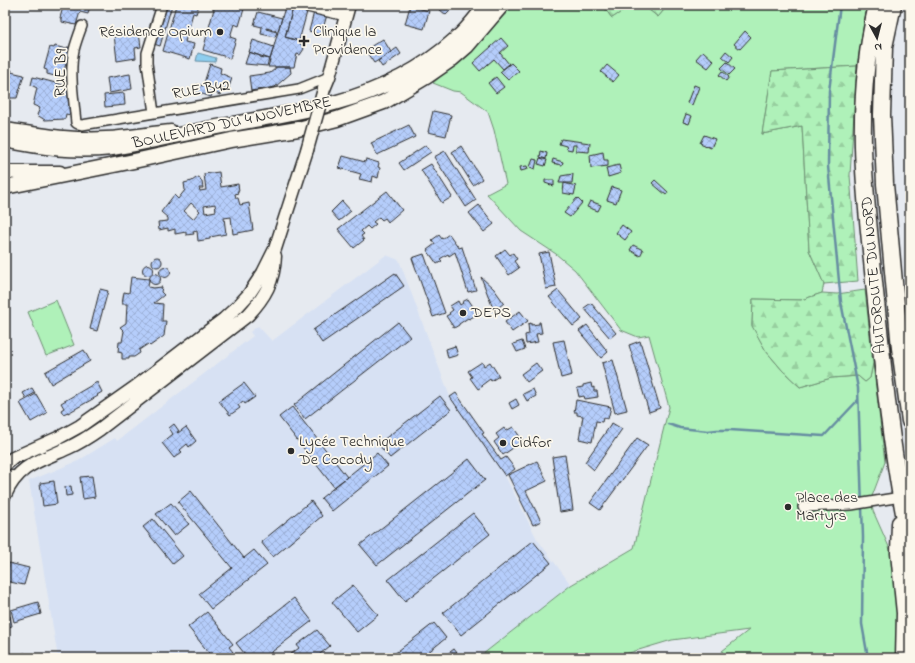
<svg xmlns="http://www.w3.org/2000/svg" width="915" height="663" viewBox="0 0 915 663" font-family="'Indie Flower',sans-serif">
<style>
.built{fill:#d7e1f3}
.grass{fill:#aff1b9;stroke:#6d8e72}
.forest{fill:url(#forest-firs);stroke:#6d8e72}
.water{fill:#8eceef;stroke:#668da1}
.lines{fill:none;stroke-linecap:round;stroke-linejoin:round}
.stream{stroke:#668da1;stroke-width:2.5}
.building{fill:url(#building-cross-hatch);stroke:#2b2b2b;fill-rule:evenodd}
.street-casing{stroke:#2b2b2b;stroke-width:12}
.secondary-casing{stroke:#2b2b2b;stroke-width:15}
.primary-casing{stroke:#2b2b2b;stroke-width:17}
.highway-casing{stroke:#2b2b2b;stroke-width:19}
.street{stroke:#fbf7ec;stroke-width:9}
.secondary{stroke:#fbf7ec;stroke-width:12}
.primary{stroke:#fbf7ec;stroke-width:14}
.highway{stroke:#fbf7ec;stroke-width:16}
.secondary-bridge-casing{stroke:#2b2b2b;stroke-width:15;stroke-linecap:butt}
.secondary-bridge{stroke:#fbf7ec;stroke-width:12}
.poi-dot{fill:#2b2b2b;stroke:#fbf7ec;stroke-width:1.5}
.labels{text-anchor:middle;dominant-baseline:central;stroke-width:3.5;stroke-linejoin:round;paint-order:stroke}
.poi-label{font-size:16px;fill:#2b2b2b;stroke:#fbf7ec;text-anchor:start}
.street-label{font-size:16px;fill:#2b2b2b;stroke:#fbf7ec}
</style>
<defs>
<pattern id="forest-firs" width="22" height="20" patternUnits="userSpaceOnUse"><rect width="22" height="20" fill="#aff1b9"/><path d="M5 1l3.5 6h-7zM16 11l3.5 6h-7z" fill="#97cf9f"/></pattern>
<pattern id="building-cross-hatch" width="8" height="8" patternUnits="userSpaceOnUse"><rect width="8" height="8" fill="#b5cdfb"/><path d="M0 0l8 8M0 8l8-8" fill="none" stroke="#9cb0d7"/></pattern>
</defs>
<rect width="100%" height="100%" fill="#e6eaf0"/>
<filter id="ink" filterUnits="userSpaceOnUse"><feTurbulence type="fractalNoise" baseFrequency=".025" numOctaves="2"/><feDisplacementMap in="SourceGraphic" scale="8" xChannelSelector="R" yChannelSelector="G"/><feConvolveMatrix kernelMatrix="1 2 1 2 8 2 1 2 1" color-interpolation-filters="sRGB"/></filter>
<g filter="url(#ink)">
<path class="built" d="M 386,255 L 399,260 L 450,397 L 505,476 L 537,539 L 571,585 L 478,658 L 58,658 L 29,481 L 78,461 L 115,438 L 117,441 L 253,336 L 250,332 L 258,326 L 272,341 Z"/>
<path class="grass" d="M 514,5 L 602,5 L 612,18 L 632,5 L 643,5 L 658,17 L 668,5 L 867,5 L 857,66 L 772,71 L 762,134 L 802,126 L 809,250 L 824,284 L 822,293 L 801,300 L 753,299 L 752,325 L 766,351 L 783,371 L 800,387 L 831,378 L 858,376 L 865,382 L 870,378 L 873,363 L 885,462 L 871,499 L 873,511 L 893,556 L 897,586 L 897,658 L 726,658 L 722,651 L 749,630 L 672,640 L 612,658 L 478,658 L 571,585 L 634,548 L 669,407 L 649,335 L 638,337 L 621,330 L 575,270 L 556,254 L 521,231 L 487,194 L 506,184 L 494,130 L 488,112 L 461,92 L 453,91 L 433,83 L 470,51 Z
M 56,300 L 74,345 L 46,356 L 28,312 Z"/>
<path class="forest" d="M 602,5 L 632,5 L 612,18 Z
M 643,5 L 668,5 L 658,17 Z
M 857,66 L 850,175 L 858,281 L 824,284 L 809,250 L 802,126 L 762,134 L 772,71 Z
M 865,290 L 873,363 L 870,378 L 865,382 L 858,376 L 831,378 L 800,387 L 783,371 L 766,351 L 752,326 L 753,299 L 801,300 L 822,293 L 837,294 Z"/>
<path class="water" d="M 198,53 L 216,58 L 215,62 L 196,61 Z"/>
<g class="lines">
<path class="stream" d="M 840,5 L 829,91 L 828,166 L 841,302 L 858,388 L 863,537 L 862,624 L 868,658
M 668,424 L 680,428 L 708,431 L 717,430 L 730,430 L 824,436 L 858,400"/>
</g>
<path class="building" d="M 61,5 L 90,5 L 88,14 L 80,12 L 76,25 L 62,22 L 62,19 L 60,18 L 63,7 L 61,6 Z
M 165,5 L 172,5 L 160,46 L 154,44 Z
M 176,5 L 199,5 L 196,14 L 193,13 L 185,42 L 194,44 L 190,59 L 163,51 Z
M 215,5 L 230,5 L 244,9 L 239,26 L 234,24 L 230,37 L 236,39 L 230,58 L 203,50 Z
M 442,5 L 456,5 L 446,15 L 439,9 Z
M 410,6 L 429,11 L 424,29 L 405,24 Z
M 285,7 L 293,8 L 285,37 L 299,41 L 304,49 L 300,55 L 297,54 L 294,67 L 268,67 Z
M 293,8 L 307,12 L 299,41 L 285,37 Z
M 258,12 L 282,18 L 278,31 L 266,28 L 266,29 L 277,32 L 275,37 L 261,34 L 262,27 L 254,25 Z
M 314,12 L 327,15 L 321,35 L 309,31 Z
M 133,31 L 133,34 L 139,33 L 141,47 L 135,48 L 136,58 L 117,61 L 114,34 Z
M 745,31 L 751,37 L 740,49 L 734,44 Z
M 501,38 L 508,46 L 500,53 L 509,64 L 503,69 L 494,59 L 480,71 L 473,63 Z
M 383,39 L 391,52 L 374,63 L 365,50 Z
M 253,40 L 274,47 L 270,59 L 249,52 Z
M 55,46 L 66,49 L 67,47 L 73,48 L 68,63 L 66,63 L 62,78 L 47,74 L 47,70 L 44,69 L 50,47 L 54,48 Z
M 397,48 L 401,54 L 382,67 L 378,61 Z
M 703,51 L 714,61 L 708,68 L 696,59 Z
M 726,51 L 733,57 L 729,62 L 722,56 Z
M 249,52 L 260,56 L 260,57 L 269,59 L 267,66 L 245,64 Z
M 727,62 L 735,69 L 729,75 L 721,68 Z
M 511,63 L 519,71 L 508,80 L 500,72 Z
M 210,64 L 221,68 L 220,73 L 232,78 L 228,90 L 223,88 L 220,95 L 213,92 L 211,97 L 194,91 L 197,84 L 203,86 Z
M 607,65 L 619,75 L 613,82 L 601,72 Z
M 275,67 L 290,67 L 291,73 L 275,87 L 251,91 L 249,76 L 270,73 L 275,69 Z
M 5,68 L 12,70 L 11,72 L 24,75 L 17,98 L 5,98 Z
M 722,71 L 729,77 L 726,81 L 719,75 Z
M 130,74 L 132,89 L 109,93 L 107,78 Z
M 33,77 L 67,86 L 70,115 L 66,114 L 65,119 L 45,120 L 37,115 L 40,108 L 33,105 L 37,88 L 31,85 Z
M 496,77 L 504,87 L 496,93 L 488,83 Z
M 694,85 L 699,87 L 692,105 L 687,103 Z
M 124,93 L 125,105 L 105,107 L 104,95 Z
M 433,111 L 451,115 L 446,136 L 428,132 Z
M 686,114 L 692,116 L 689,124 L 683,122 Z
M 409,125 L 415,137 L 377,155 L 371,143 Z
M 704,135 L 715,139 L 711,148 L 700,143 Z
M 561,139 L 590,143 L 589,152 L 576,151 L 576,145 L 573,145 L 572,150 L 567,149 L 566,146 L 559,144 Z
M 426,145 L 431,152 L 404,170 L 399,163 Z
M 461,146 L 482,179 L 473,185 L 452,152 Z
M 445,151 L 476,200 L 466,207 L 434,157 Z
M 541,151 L 547,153 L 546,159 L 540,157 Z
M 603,152 L 604,160 L 608,160 L 608,166 L 591,168 L 590,155 Z
M 343,156 L 365,162 L 366,159 L 379,163 L 378,167 L 380,168 L 378,178 L 373,176 L 372,182 L 359,179 L 361,174 L 339,168 Z
M 540,158 L 547,160 L 545,166 L 538,164 Z
M 533,159 L 537,160 L 535,169 L 530,167 Z
M 553,159 L 563,162 L 562,165 L 552,163 Z
M 431,164 L 452,197 L 442,203 L 421,170 Z
M 619,165 L 621,173 L 608,177 L 606,168 Z
M 527,166 L 528,169 L 521,171 L 520,167 Z
M 219,172 L 221,187 L 238,184 L 239,191 L 237,191 L 238,193 L 235,194 L 236,198 L 238,198 L 240,205 L 249,203 L 253,230 L 233,234 L 231,217 L 224,218 L 226,234 L 210,237 L 210,239 L 198,241 L 197,231 L 193,232 L 194,234 L 186,235 L 186,232 L 175,234 L 175,229 L 168,231 L 168,228 L 159,230 L 158,222 L 168,221 L 168,218 L 161,212 L 174,195 L 178,199 L 185,190 L 184,183 L 192,181 L 196,178 L 199,177 L 202,182 L 203,188 L 199,188 L 200,191 L 206,190 L 204,174 ZM 191,203 L 200,211 L 193,219 L 184,211 ZM 215,204 L 216,211 L 205,213 L 204,206 Z
M 573,174 L 572,183 L 559,183 L 561,176 Z
M 545,180 L 554,180 L 554,186 L 545,183 Z
M 655,180 L 668,192 L 666,195 L 652,183 Z
M 564,183 L 576,186 L 574,195 L 563,193 Z
M 612,187 L 621,190 L 616,203 L 607,200 Z
M 387,191 L 402,210 L 388,222 L 385,218 L 382,220 L 379,217 L 373,222 L 376,224 L 370,229 L 367,226 L 361,231 L 364,234 L 361,236 L 364,240 L 354,248 L 338,229 Z
M 577,198 L 582,203 L 570,217 L 564,213 Z
M 342,201 L 351,211 L 339,221 L 331,212 Z
M 590,201 L 601,205 L 598,211 L 587,207 Z
M 479,205 L 494,224 L 484,232 L 469,213 Z
M 622,225 L 631,232 L 625,240 L 616,233 Z
M 449,234 L 459,248 L 462,247 L 476,290 L 468,292 L 455,252 L 449,256 L 448,254 L 440,259 L 442,261 L 437,264 L 427,250 L 435,244 L 432,240 L 439,235 L 442,239 Z
M 633,245 L 643,250 L 640,256 L 630,250 Z
M 505,249 L 510,255 L 513,253 L 517,259 L 514,261 L 519,268 L 509,275 L 496,256 Z
M 549,252 L 556,287 L 546,289 L 539,254 Z
M 424,254 L 445,313 L 433,317 L 412,258 Z
M152 262a5 5 0 1 1 10 0a5 5 0 1 1-10 0Z
M142.5 270a5.5 5.5 0 1 1 11 0a5.5 5.5 0 1 1-11 0Z
M159.5 272a5.5 5.5 0 1 1 11 0a5.5 5.5 0 1 1-11 0Z
M 395,273 L 404,286 L 322,343 L 313,330 Z
M149.5 279a5.5 5.5 0 1 1 11 0a5.5 5.5 0 1 1-11 0Z
M 131,277 L 149,279 L 148,287 L 153,288 L 162,287 L 161,292 L 164,295 L 154,303 L 163,304 L 162,321 L 166,321 L 164,336 L 150,346 L 148,344 L 139,350 L 140,353 L 134,357 L 129,357 L 129,359 L 122,359 L 122,353 L 118,352 L 119,342 L 122,342 L 124,331 L 120,327 L 126,323 L 127,304 L 122,304 L 124,292 L 129,293 Z
M 481,277 L 494,289 L 504,303 L 494,311 Z
M 100,289 L 108,291 L 97,331 L 90,329 Z
M 558,290 L 582,319 L 573,326 L 549,297 Z
M 468,299 L 478,314 L 469,319 L 468,318 L 459,324 L 459,325 L 454,328 L 446,316 L 450,314 L 449,313 L 453,310 L 450,306 L 458,301 L 460,305 L 463,303 L 462,302 Z
M 591,303 L 616,333 L 610,338 L 584,308 Z
M 520,311 L 528,321 L 512,332 L 505,322 Z
M 398,322 L 410,337 L 305,419 L 294,405 Z
M 539,322 L 540,322 L 542,333 L 536,334 L 538,342 L 526,344 L 525,335 L 529,334 L 528,324 L 531,323 L 531,325 L 539,324 Z
M 587,325 L 608,352 L 601,358 L 579,331 Z
M 564,340 L 572,375 L 561,378 L 553,342 Z
M 522,341 L 525,349 L 517,352 L 513,344 Z
M 640,341 L 660,408 L 649,412 L 629,345 Z
M 455,346 L 458,355 L 448,358 L 446,349 Z
M 84,350 L 90,361 L 51,384 L 45,372 Z
M 613,360 L 627,410 L 615,413 L 602,363 Z
M 482,362 L 484,366 L 490,362 L 499,376 L 491,381 L 490,379 L 482,385 L 483,386 L 478,389 L 470,378 L 472,377 L 468,371 Z
M 536,363 L 542,371 L 527,382 L 521,374 Z
M 97,382 L 102,392 L 97,395 L 98,396 L 68,413 L 68,412 L 63,414 L 61,410 L 64,408 L 61,403 Z
M 244,383 L 255,397 L 245,404 L 243,401 L 238,405 L 240,408 L 230,415 L 219,401 Z
M 591,383 L 592,388 L 594,387 L 594,391 L 597,391 L 598,397 L 585,399 L 584,396 L 579,397 L 577,388 L 583,387 L 583,385 Z
M 32,388 L 35,393 L 26,398 L 23,393 Z
M 533,389 L 536,396 L 527,401 L 523,394 Z
M 456,393 L 484,433 L 482,434 L 501,460 L 506,457 L 515,469 L 505,476 L 450,397 Z
M 36,394 L 47,413 L 31,422 L 20,403 Z
M 440,396 L 451,410 L 390,458 L 378,444 Z
M 516,399 L 519,405 L 512,409 L 509,403 Z
M 576,400 L 611,407 L 608,419 L 603,418 L 602,422 L 596,421 L 592,442 L 579,439 L 583,416 L 577,415 L 577,412 L 574,412 Z
M 292,407 L 347,477 L 334,487 L 279,417 Z
M 612,423 L 622,429 L 594,470 L 585,462 Z
M 174,424 L 179,431 L 177,432 L 178,433 L 186,427 L 196,441 L 189,447 L 187,444 L 180,450 L 182,452 L 174,458 L 162,443 L 173,434 L 169,428 Z
M 513,427 L 523,441 L 503,455 L 494,442 L 499,438 L 496,434 L 504,428 L 506,431 Z
M 637,438 L 648,445 L 600,510 L 590,503 Z
M 377,453 L 388,466 L 332,511 L 321,498 Z
M 565,455 L 573,510 L 560,512 L 552,457 Z
M 469,459 L 485,480 L 377,565 L 360,545 Z
M 537,461 L 547,481 L 526,491 L 541,521 L 533,525 L 508,475 Z
M 92,476 L 95,497 L 83,499 L 80,477 Z
M 54,481 L 57,504 L 43,506 L 40,483 Z
M 71,486 L 72,495 L 66,496 L 65,487 Z
M 191,491 L 244,558 L 254,550 L 267,565 L 211,609 L 199,594 L 232,568 L 178,502 Z
M 311,501 L 322,516 L 273,557 L 261,542 Z
M 171,503 L 189,524 L 174,536 L 156,514 Z
M 473,513 L 490,534 L 405,601 L 388,580 Z
M 153,519 L 183,556 L 173,564 L 143,527 Z
M 533,541 L 551,563 L 461,635 L 443,613 Z
M 9,563 L 29,568 L 24,585 L 5,581 Z
M 353,585 L 378,615 L 357,632 L 332,602 Z
M 294,598 L 312,621 L 264,658 L 248,658 L 236,643 Z
M 38,602 L 41,614 L 14,622 L 11,610 Z
M 207,612 L 233,644 L 229,647 L 233,652 L 225,658 L 222,658 L 219,654 L 215,658 L 213,658 L 188,627 Z
M 10,616 L 12,626 L 5,628 L 5,617 Z
M 434,623 L 446,638 L 421,658 L 389,658 Z
M 317,630 L 330,646 L 315,658 L 286,658 L 299,648 L 297,645 Z
M 454,649 L 461,658 L 442,658 Z
M 25,653 L 26,658 L 5,658 L 5,657 Z"/>
<g class="lines">
<defs>
<path id="street" d="M 298,5 L 346,16
M 82,26 C 79,34 76,42 74,50 C 69,73 74,99 76,123 L 78,124 L 82,125 L 287,91 L 299,89 L 329,77
M 154,113 L 147,63 L 147,53 L 162,5
M 5,475 L 16,476
M 803,507 L 851,505 L 901,497"/>
<path id="secondary" d="M 324,89 L 329,77 L 349,5
M 5,129 C 38,134 72,140 106,138 C 128,137 149,133 171,131
M 5,172 L 60,172
M 5,465 L 13,458 L 60,437 L 80,426 L 134,388 L 224,319 L 237,307 L 249,294 L 263,273 L 275,249 L 307,150
M 5,495 C 19,464 40,461 68,448 C 79,443 90,436 100,429 L 248,315 C 265,297 274,281 275,256"/>
<path id="primary" d="M 5,140 C 42,148 75,152 112,148 C 151,142 189,132 228,125 C 263,118 299,113 334,103 C 379,91 422,70 456,39 C 468,29 477,16 486,5
M 5,187 L 134,161 L 231,140 L 298,129 L 337,119 L 384,102 L 426,77 L 452,59 L 467,46 L 502,5"/>
<path id="highway" d="M 877,5 C 866,51 862,99 863,146 C 864,192 870,237 874,282 C 883,370 892,458 910,544
M 893,5 L 884,47 L 882,115 L 885,184 L 900,348 L 910,421
M 900,523 L 899,553 L 905,613 L 904,658"/>
</defs>
<use href="#street" class="street-casing"/>
<use href="#secondary" class="secondary-casing"/>
<use href="#primary" class="primary-casing"/>
<use href="#highway" class="highway-casing"/>
<use href="#street" class="street"/>
<use href="#secondary" class="secondary"/>
<use href="#primary" class="primary"/>
<use href="#highway" class="highway"/>
<defs>
<path id="secondary-bridge" d="M 307,150 L 324,89"/>
</defs>
<use href="#secondary-bridge" class="secondary-bridge-casing"/>
<use href="#secondary-bridge" class="secondary-bridge"/>
</g>
</g>
<g class="poi-dot">
<circle cx="220" cy="32" r="4"/>
<path d="M302 35h4v4h4v4h-4v4h-4v-4h-4v-4h4z"/>
<circle cx="463" cy="313" r="4"/>
<circle cx="503" cy="443" r="4"/>
<circle cx="291" cy="451" r="4"/>
<circle cx="788" cy="507" r="4"/>
</g>
<g class="labels">
<g class="poi-label">
<text x="212" y="32" text-anchor="end">Résidence Opium</text>
<text x="313" y="32">Clinique la<tspan x="313" dy="18">Providence</tspan></text>
<text x="471" y="313">DEPS</text>
<text x="299" y="442">Lycée Technique<tspan x="299" dy="18">De Cocody</tspan></text>
<text x="511" y="443">Cidfor</text>
<text x="796" y="498">Place des<tspan x="796" dy="18">Martyrs</tspan></text>
</g>
<g class="street-label">
<text transform="translate(61 73) rotate(-88)">RUE B9</text>
<text transform="translate(201 90) rotate(-9)">RUE B42</text>
<text transform="translate(232 123) rotate(-12)">BOULEVARD DU 4 NOVEMBRE</text>
<text transform="translate(874 275) rotate(-95)">AUTOROUTE DU NORD</text>
</g>
</g>
<rect width="915" height="663" fill="none" stroke="#fbf7ec" stroke-width="20"/>
<rect x="10" y="10" width="895" height="643" fill="none" stroke="#2b2b2b" stroke-width="1.5" filter="url(#ink)"/>
<g transform="translate(877 38) rotate(173)" stroke="#fbf7ec" stroke-width="3" paint-order="stroke">
<path d="M0-3L7 15L0 10L-7 15Z" fill="#2b2b2b"/>
<text y="-6" font-size="11" font-weight="bold" text-anchor="middle" fill="#2b2b2b">N</text>
</g>
</svg>
